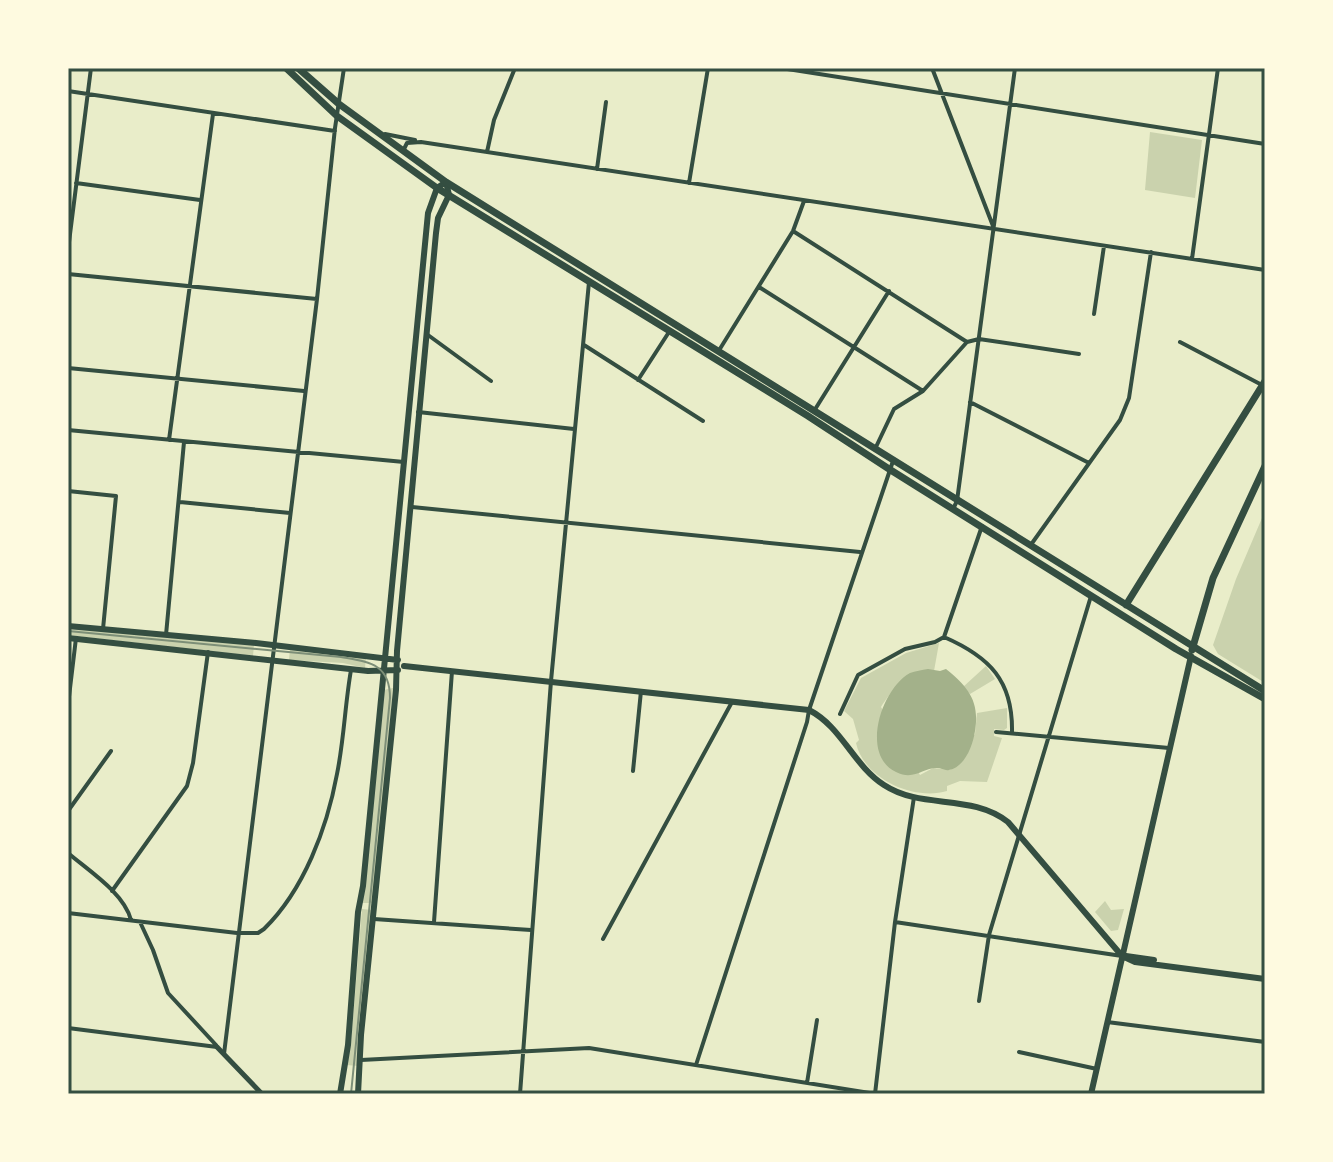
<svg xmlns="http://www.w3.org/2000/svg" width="1333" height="1162" viewBox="0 0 1333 1162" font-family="Helvetica,sans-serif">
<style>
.green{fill:#cad2ad}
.water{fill:#a3b18a}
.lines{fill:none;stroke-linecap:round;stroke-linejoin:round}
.minor{stroke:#344e41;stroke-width:4}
.tertiary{stroke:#344e41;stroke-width:5}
.secondary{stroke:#344e41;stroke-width:6}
.primary{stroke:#344e41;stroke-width:7}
.tram{stroke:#7c8e77;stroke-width:2}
.neatline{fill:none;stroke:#344e41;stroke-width:3}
</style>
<rect width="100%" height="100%" fill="#e9edc9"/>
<path class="green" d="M 1150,132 L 1202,140 L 1195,198 L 1145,190 Z
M 1265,511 L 1265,683 L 1218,654 L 1213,645 L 1236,579 Z
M 68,628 L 254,645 L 253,656 L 68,635 Z
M 939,643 L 934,671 C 910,666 893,689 881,707 L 920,775 L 933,768 L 950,770 L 975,734 L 977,713 L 1007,708 L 1007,728 L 1004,730 L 994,729 L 994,736 L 1002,738 L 987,782 L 960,781 L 947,786 L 947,791 C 914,801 864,779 856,743 L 859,740 L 853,719 L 844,711 L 861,678 L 906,653 Z
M 290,649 L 366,658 L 365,668 L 343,663 L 289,660 Z
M 986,666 L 995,679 L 970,694 L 963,687 Z
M 393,688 L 373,903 L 362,903 L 383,690 Z
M 1105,901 L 1111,910 L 1124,909 L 1118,930 L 1111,931 L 1095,912 Z
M 362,909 L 372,910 L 358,1044 L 359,1066 L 346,1065 L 351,1043 Z"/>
<path class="water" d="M 928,669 L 940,671 L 946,669 C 968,687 980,701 975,731 C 973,745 965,767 949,770 C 945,771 941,768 937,768 C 922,768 914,781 896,772 C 860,755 881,689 910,673 C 915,671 922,670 928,669 Z"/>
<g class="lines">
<path class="minor" d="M 781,68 L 1265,144
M 932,68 L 993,226
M 68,91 L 335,131
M 385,134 L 415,140
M 403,151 L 407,143 L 421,142 L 1265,270
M 487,152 L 494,120 L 515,68
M 597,169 L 606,102
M 76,183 L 200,200
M 689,183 L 708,68
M 793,231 L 967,342 L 979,339 L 1079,354
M 68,250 L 91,68
M 1192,259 L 1218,68
M 68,274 L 317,299
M 759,287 L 923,391
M 1094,314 L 1104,246
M 428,335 L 491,381
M 1180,342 L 1262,385
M 584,345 L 703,421
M 718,352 L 793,231 L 804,201
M 68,368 L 304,391
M 638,380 L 669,332
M 970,402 L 1089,463
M 814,411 L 889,291
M 418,412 L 574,429
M 68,430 L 404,462
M 169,440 L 213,114
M 875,449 L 894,409 L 923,391 L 967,342
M 68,491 L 116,496 L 103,629
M 180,502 L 290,513
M 412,507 L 860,552
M 953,509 L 957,501 L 1015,68
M 1030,546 L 1120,420 L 1129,398 L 1151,252
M 166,635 L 184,442
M 944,637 C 990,657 1013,681 1012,732
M 944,637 L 982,526
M 68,705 L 76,638
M 840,714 L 858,675 L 905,649 L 935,642 L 944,637
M 996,732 L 1169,748
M 633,771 L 641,691
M 68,811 L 111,751
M 68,853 C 89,871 124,893 131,920
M 112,891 L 187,786 L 193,763 L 208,652
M 68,913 L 237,933 L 258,933 L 264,929 C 304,890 327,828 337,774 C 344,740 345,704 351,670
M 374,919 L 531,930
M 140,922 L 153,950 L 168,993 L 216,1045
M 434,922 L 452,671
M 895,922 L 1122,956
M 603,939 L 732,702
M 979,1001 L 989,935 L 1091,596
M 1107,1022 L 1265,1042
M 68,1028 L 217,1047
M 1019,1052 L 1097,1069
M 224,1054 L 317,299 L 335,128 L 344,68
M 361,1060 L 589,1048 L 876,1094
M 696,1065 L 807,722 L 809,710 L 893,461
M 807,1083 L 817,1020
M 520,1094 L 551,681 L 589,282
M 875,1094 L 895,922 L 914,797"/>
<path class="tertiary" d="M 217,1047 L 262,1094"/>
<path class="secondary" d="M 68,626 L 256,643 L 398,660
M 68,638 L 368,671 L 398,670
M 404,666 L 809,710 C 842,727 853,765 884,785 C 922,810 971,793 1008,822 L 1122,956 L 1135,962 L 1265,979
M 1126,956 L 1154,960
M 340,1094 L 348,1045 L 358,912 L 363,886 L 428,213 L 437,188 L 446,182 L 449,195 L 438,218 L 436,233 L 397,651 L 396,690 L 361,1035 L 358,1094
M 1091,1094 L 1191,656"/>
<path class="primary" d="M 286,68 L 337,116 L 437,188 L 808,416 L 889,469 L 1176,649 L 1265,699
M 298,68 L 339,104 L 446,182 L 1265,691
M 1126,605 L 1265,381
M 1192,650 L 1213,578 L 1265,466"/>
<path class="tram" d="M 68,631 L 341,657 C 368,662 390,663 390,698 L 351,1094"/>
</g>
<rect width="1333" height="1162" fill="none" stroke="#fefae0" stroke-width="140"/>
<rect x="70" y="70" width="1193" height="1022" class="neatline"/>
</svg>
